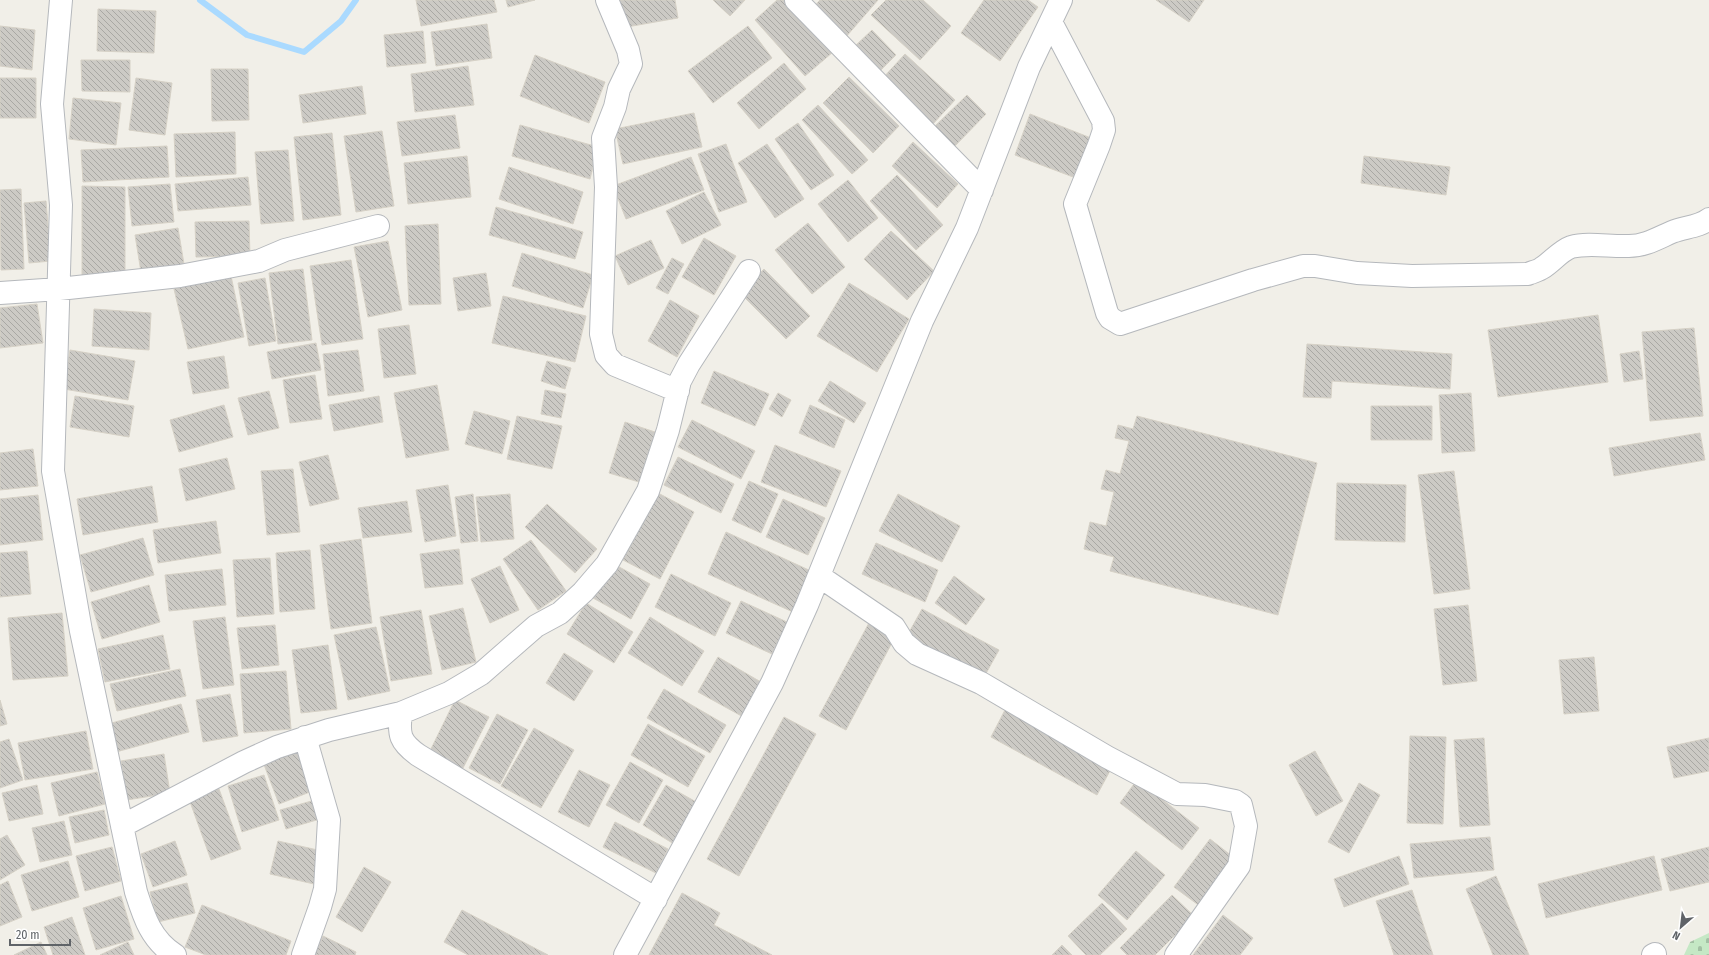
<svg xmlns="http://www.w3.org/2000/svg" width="1709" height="955" viewBox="0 0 1709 955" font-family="'Fira Sans Condensed',sans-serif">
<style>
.cemetery{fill:url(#cemetery-stones)}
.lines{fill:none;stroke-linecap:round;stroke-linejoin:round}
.stream{stroke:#aadaff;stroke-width:6}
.building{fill:url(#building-back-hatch);stroke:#d6d1c6}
.minor-casing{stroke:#b5b8bc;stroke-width:24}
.minor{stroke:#fff;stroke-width:22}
</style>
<defs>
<pattern id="cemetery-stones" width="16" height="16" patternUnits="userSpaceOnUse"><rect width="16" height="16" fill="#c5e8c5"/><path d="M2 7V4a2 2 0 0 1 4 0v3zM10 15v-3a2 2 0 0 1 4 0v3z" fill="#a3c0a4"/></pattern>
<pattern id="building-back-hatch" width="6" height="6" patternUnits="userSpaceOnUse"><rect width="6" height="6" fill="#cccac5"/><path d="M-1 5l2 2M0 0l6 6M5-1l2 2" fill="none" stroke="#a9a8a4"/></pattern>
</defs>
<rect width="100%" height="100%" fill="#f1efe8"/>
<path class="cemetery" d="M 1709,933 L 1709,955 L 1684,955 L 1690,942 Z"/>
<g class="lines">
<path class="stream" d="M 200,0 L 247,35 L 304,52 L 341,21 L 356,0"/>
</g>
<path class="building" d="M 416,0 L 494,0 L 497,12 L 421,26 Z
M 506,0 L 535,0 L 508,7 Z
M 616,0 L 675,0 L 678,18 L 621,28 Z
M 713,0 L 745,0 L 730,16 Z
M 777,0 L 787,0 L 833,52 L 805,76 L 755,20 Z
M 820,0 L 878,0 L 845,38 L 812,9 Z
M 886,0 L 923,0 L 951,26 L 920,60 L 871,15 Z
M 984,0 L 1028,0 L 1038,7 L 1000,61 L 961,33 Z
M 1156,0 L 1204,0 L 1189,22 Z
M 98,9 L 156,11 L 154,53 L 97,51 Z
M 487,24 L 492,58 L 436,66 L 431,32 Z
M 0,26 L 35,30 L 32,70 L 0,66 Z
M 748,26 L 772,58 L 713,103 L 688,71 Z
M 872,30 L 896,55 L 879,72 L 854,47 Z
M 423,31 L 426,63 L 387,67 L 384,35 Z
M 905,54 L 955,100 L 932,125 L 882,79 Z
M 535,55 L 605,82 L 589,123 L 520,96 Z
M 81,60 L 130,60 L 130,92 L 82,91 Z
M 784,63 L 806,89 L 759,129 L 737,103 Z
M 468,66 L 474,105 L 415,112 L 411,74 Z
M 211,69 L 248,69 L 249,120 L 212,121 Z
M 849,77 L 899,126 L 873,153 L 823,103 Z
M 0,78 L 36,78 L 36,118 L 0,118 Z
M 136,78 L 172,83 L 165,135 L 129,130 Z
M 362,86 L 366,114 L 303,123 L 299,95 Z
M 967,95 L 986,114 L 952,149 L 932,129 Z
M 73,98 L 121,103 L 116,145 L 69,139 Z
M 818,105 L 868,160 L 852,174 L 802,120 Z
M 694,113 L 702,147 L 623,164 L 615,129 Z
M 1030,114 L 1096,140 L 1081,180 L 1015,155 Z
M 455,115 L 460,148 L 402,156 L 397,122 Z
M 798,123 L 834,175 L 811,190 L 775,139 Z
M 520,125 L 598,147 L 590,179 L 512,156 Z
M 382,131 L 394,206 L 356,212 L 344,136 Z
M 235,132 L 236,174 L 176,177 L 174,134 Z
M 332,133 L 341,215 L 303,220 L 294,137 Z
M 913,142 L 958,184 L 937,208 L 892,166 Z
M 726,144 L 747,202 L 719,212 L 698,154 Z
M 767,144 L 804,199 L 775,218 L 738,163 Z
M 167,146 L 169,177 L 83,182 L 81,150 Z
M 288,150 L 294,221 L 261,224 L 255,152 Z
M 467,156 L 471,197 L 408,204 L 404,163 Z
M 1364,156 L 1450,167 L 1446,195 L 1361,183 Z
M 691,157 L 704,190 L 626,219 L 613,186 Z
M 509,167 L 583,192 L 573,224 L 499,199 Z
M 897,175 L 943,225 L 916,250 L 870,201 Z
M 248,177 L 251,205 L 178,211 L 175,184 Z
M 848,180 L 878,218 L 848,242 L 818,204 Z
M 170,184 L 174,222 L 132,226 L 128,187 Z
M 82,186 L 125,187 L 125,275 L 82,275 Z
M 21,189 L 24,269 L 1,270 L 0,190 Z
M 704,192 L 721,225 L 682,244 L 666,211 Z
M 46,201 L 51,261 L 29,263 L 24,203 Z
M 496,207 L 583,232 L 575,259 L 489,235 Z
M 249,221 L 250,256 L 196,257 L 195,222 Z
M 808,223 L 845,267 L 812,294 L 775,250 Z
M 438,224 L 441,304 L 409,305 L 405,226 Z
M 178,228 L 184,264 L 141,272 L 135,235 Z
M 891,231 L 934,271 L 907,300 L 864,259 Z
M 704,238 L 736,256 L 714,295 L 682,277 Z
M 651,240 L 664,268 L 628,285 L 615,256 Z
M 388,241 L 402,310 L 368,317 L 354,247 Z
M 522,253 L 593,275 L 583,308 L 512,286 Z
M 672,258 L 684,264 L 668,294 L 656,288 Z
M 351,260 L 363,339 L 322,345 L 310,266 Z
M 303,269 L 312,340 L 278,344 L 269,273 Z
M 764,269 L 810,316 L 786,339 L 740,293 Z
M 486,273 L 491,306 L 458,311 L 453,278 Z
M 231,276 L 244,337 L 188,349 L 174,289 Z
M 265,278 L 276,341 L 249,346 L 238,283 Z
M 849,283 L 909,319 L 877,372 L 817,336 Z
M 503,296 L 586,316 L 575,362 L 492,343 Z
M 670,300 L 699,316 L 677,357 L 648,341 Z
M 37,304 L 43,343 L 0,348 L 0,308 Z
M 94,309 L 151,313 L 149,350 L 92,346 Z
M 1598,315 L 1608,382 L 1498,397 L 1488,330 Z
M 409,325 L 416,374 L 384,378 L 378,329 Z
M 1694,328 L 1703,416 L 1650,421 L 1642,332 Z
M 316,343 L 321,370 L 272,379 L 267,352 Z
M 1307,344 L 1452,354 L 1450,389 L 1332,381 L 1331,398 L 1303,397 Z
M 70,350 L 135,361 L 128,400 L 64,389 Z
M 358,350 L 364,391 L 328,396 L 323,354 Z
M 1639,351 L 1643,379 L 1624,382 L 1620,354 Z
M 224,356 L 229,388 L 193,394 L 187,362 Z
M 547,361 L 571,368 L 565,389 L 541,381 Z
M 714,371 L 769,394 L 755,426 L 701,403 Z
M 315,375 L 322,419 L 290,423 L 283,380 Z
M 830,381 L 866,403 L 854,423 L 818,401 Z
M 437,385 L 449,450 L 406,458 L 394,393 Z
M 545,390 L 566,394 L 561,418 L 541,414 Z
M 269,391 L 279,428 L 248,435 L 238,398 Z
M 778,393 L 791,400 L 782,417 L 769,409 Z
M 1471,393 L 1475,451 L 1442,453 L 1439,395 Z
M 75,396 L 134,406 L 129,437 L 70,427 Z
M 379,396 L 383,422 L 334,431 L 329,405 Z
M 224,405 L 233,437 L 179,452 L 170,420 Z
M 810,405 L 845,420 L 834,448 L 799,433 Z
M 1371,406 L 1432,406 L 1432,440 L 1371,440 Z
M 474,411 L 510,421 L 502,454 L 465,444 Z
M 517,416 L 562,426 L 552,469 L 507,459 Z
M 1137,416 L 1317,463 L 1278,615 L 1110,571 L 1114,557 L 1084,549 L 1090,522 L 1106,526 L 1114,492 L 1101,489 L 1106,470 L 1120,474 L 1129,441 L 1115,438 L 1118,425 L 1133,429 Z
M 692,420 L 755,451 L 741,479 L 678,447 Z
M 625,422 L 655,432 L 639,482 L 609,473 Z
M 1700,433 L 1705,460 L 1614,476 L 1609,448 Z
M 775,445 L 841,471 L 826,507 L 761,482 Z
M 33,449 L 38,486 L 0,490 L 0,453 Z
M 328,455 L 339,499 L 310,506 L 299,462 Z
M 678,457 L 734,484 L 721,513 L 664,485 Z
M 227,458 L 235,489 L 186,501 L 179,469 Z
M 293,469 L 300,532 L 267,535 L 261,471 Z
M 1454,471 L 1470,589 L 1434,594 L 1418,475 Z
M 749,481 L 778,494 L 761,533 L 732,520 Z
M 1337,483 L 1406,485 L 1405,542 L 1335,540 Z
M 448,485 L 456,536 L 425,542 L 416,490 Z
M 152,486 L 158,522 L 83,535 L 77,499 Z
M 658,493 L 694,512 L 660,579 L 623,560 Z
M 473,494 L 478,541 L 461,543 L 455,497 Z
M 510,494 L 514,539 L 481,542 L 476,497 Z
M 898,494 L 960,526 L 942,562 L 879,531 Z
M 38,495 L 43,540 L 0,545 L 0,499 Z
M 783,499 L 825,518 L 808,555 L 766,537 Z
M 407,501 L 412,532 L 363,538 L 358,508 Z
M 547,504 L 597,549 L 575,573 L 525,527 Z
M 216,521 L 221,553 L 158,563 L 153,530 Z
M 726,532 L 811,571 L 793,612 L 708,574 Z
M 143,538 L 154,575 L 91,592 L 80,555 Z
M 361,539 L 372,623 L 331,629 L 320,545 Z
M 531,540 L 566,591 L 538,610 L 503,559 Z
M 876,543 L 938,570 L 925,602 L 862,574 Z
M 459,549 L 463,584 L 425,588 L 420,554 Z
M 310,550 L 315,609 L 280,612 L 276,553 Z
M 27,551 L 31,594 L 0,597 L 0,553 Z
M 270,558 L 274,614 L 237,617 L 233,560 Z
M 612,563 L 650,584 L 631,619 L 593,598 Z
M 500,566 L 519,610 L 490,623 L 471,579 Z
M 222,569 L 226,605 L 169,611 L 165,575 Z
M 671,574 L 731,603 L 715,636 L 655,607 Z
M 954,576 L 985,599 L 966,625 L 935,603 Z
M 149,585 L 160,622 L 102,639 L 91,602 Z
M 741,601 L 787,622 L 772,654 L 726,633 Z
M 586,603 L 633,632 L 614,663 L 567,634 Z
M 1468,605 L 1477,681 L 1443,685 L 1434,609 Z
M 463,608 L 476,662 L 442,670 L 429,616 Z
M 922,609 L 999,650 L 984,677 L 907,636 Z
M 421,610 L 432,674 L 391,681 L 380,617 Z
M 62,613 L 68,676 L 13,680 L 8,618 Z
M 225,617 L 234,685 L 203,689 L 193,621 Z
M 650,617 L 704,651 L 682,686 L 628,653 Z
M 870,621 L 896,635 L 846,730 L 819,716 Z
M 275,625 L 279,665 L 242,669 L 237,628 Z
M 376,627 L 390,691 L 348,700 L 334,635 Z
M 163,635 L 170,669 L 105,682 L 98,649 Z
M 328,645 L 337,709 L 301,713 L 292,650 Z
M 564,653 L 593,671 L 574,701 L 546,683 Z
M 718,657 L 766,685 L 747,719 L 698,692 Z
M 1594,657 L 1599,711 L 1564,714 L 1559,660 Z
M 180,669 L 186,696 L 117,711 L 110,684 Z
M 286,671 L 291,729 L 244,733 L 240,674 Z
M 664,689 L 726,725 L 710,753 L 647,718 Z
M 230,694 L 238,736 L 203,742 L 196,700 Z
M 0,700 L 7,724 L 0,726 Z
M 455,700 L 489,717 L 461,772 L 428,755 Z
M 181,704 L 189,732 L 116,752 L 108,724 Z
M 1006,708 L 1112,767 L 1097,795 L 991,737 Z
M 497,714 L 528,730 L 500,784 L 469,768 Z
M 784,717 L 816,734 L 739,876 L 707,859 Z
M 648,724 L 705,756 L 688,787 L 631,755 Z
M 534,728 L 574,750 L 541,808 L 501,786 Z
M 86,731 L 93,769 L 25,780 L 18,743 Z
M 1410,736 L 1446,737 L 1443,824 L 1407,823 Z
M 1484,738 L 1490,825 L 1460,827 L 1454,740 Z
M 1709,738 L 1709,771 L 1674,778 L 1667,747 Z
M 9,739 L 23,780 L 0,788 L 0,742 Z
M 299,748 L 315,790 L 279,804 L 263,762 Z
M 1315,751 L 1343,801 L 1316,816 L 1289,765 Z
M 164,754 L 170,793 L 127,800 L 121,761 Z
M 630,762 L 663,780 L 639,823 L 606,805 Z
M 579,770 L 610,785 L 589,827 L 558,812 Z
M 97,772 L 105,804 L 59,816 L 51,783 Z
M 264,775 L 279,820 L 242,832 L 228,786 Z
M 1137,780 L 1199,828 L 1182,850 L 1120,803 Z
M 1359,783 L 1380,795 L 1349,853 L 1328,842 Z
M 37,785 L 43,814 L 9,821 L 2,793 Z
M 666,785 L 698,803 L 674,844 L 643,825 Z
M 219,789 L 241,849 L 211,860 L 189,799 Z
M 315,800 L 320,819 L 286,829 L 280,810 Z
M 104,810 L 109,835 L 75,843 L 69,817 Z
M 64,821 L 72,855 L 40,862 L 32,828 Z
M 615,822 L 668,849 L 656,873 L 603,847 Z
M 7,835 L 25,865 L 0,880 L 0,839 Z
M 1490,837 L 1494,870 L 1414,878 L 1410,844 Z
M 1210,839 L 1237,860 L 1201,907 L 1174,887 Z
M 175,841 L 187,875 L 153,887 L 141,854 Z
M 278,841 L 322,851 L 314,884 L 270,874 Z
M 112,847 L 121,881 L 85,891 L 76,856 Z
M 1709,847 L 1709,882 L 1670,891 L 1661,859 Z
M 1136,851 L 1165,875 L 1127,920 L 1098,895 Z
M 1399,856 L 1409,884 L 1344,907 L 1334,879 Z
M 1654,856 L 1662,890 L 1546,918 L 1538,884 Z
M 68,861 L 79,897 L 32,911 L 21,875 Z
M 364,867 L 391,882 L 362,932 L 336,917 Z
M 1496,876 L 1529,955 L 1493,955 L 1466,889 Z
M 8,881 L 22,917 L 0,926 L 0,885 Z
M 187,883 L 195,913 L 158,922 L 150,892 Z
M 1412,890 L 1433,955 L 1394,955 L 1376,901 Z
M 682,893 L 720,913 L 714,925 L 772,955 L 649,955 Z
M 1172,895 L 1194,916 L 1155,955 L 1127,955 L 1120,948 Z
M 121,896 L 134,939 L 96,950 L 83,908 Z
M 1102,903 L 1127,929 L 1100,955 L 1086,955 L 1068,936 Z
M 202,905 L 291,941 L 286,955 L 206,955 L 185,947 Z
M 462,910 L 548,955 L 468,955 L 444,942 Z
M 1223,915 L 1253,938 L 1240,955 L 1193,955 Z
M 72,917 L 85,955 L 53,955 L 44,927 Z
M 323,936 L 356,952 L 355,955 L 314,955 Z
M 41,942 L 47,955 L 14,955 Z
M 128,942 L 134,955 L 100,955 Z
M 1062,945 L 1072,955 L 1052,955 Z"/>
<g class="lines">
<defs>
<path id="minor" d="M 61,0 L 52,104 L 61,205 L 53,471 L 81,631 L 136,892 C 144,917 151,940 175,955
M 607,0 L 628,50 L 631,64 L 619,89 L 615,107 L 603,138 L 606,187 L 601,334 L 606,355 L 615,365 L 678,391
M 796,0 L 982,190
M 1051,22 L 1103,121 L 1104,130 L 1099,145 L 1075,204 L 1107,313 L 1110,318 L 1120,324 L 1253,280 L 1303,266 L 1315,266 L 1357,273 L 1412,276 L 1528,274 C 1532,272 1538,271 1542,268 C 1552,262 1560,251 1571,247 C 1589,242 1610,247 1629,246 C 1645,246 1658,238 1672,232 C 1684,227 1699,227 1709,219
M 0,293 L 59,289 L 180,276 L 259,261 L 285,250 L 378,226
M 819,576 L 894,627 L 904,643 L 917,654 L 981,683 L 1107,757 L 1177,794 L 1205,795 L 1235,801 L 1241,805 L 1246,826 L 1239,866 L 1176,955
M 401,713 C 398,735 400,742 418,755 L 656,899
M 122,826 L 244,762 L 277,747 L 329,730 L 401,713 L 449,693 L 481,674 L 536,626 L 560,613 L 583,592 L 607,564 L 648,491 L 668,430 L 680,381 L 689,364 L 749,271
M 303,955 L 320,907 L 325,889 L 329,820 L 305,737
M 625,955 L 772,683 L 807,605 L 922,321 L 967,228 L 1029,67 L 1061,0
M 1653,955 L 1655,954"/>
</defs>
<use href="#minor" class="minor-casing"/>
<use href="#minor" class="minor"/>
</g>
<g transform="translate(1681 927) rotate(208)" stroke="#ffffff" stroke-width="3" paint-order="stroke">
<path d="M0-3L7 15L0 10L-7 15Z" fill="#5f6368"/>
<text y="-6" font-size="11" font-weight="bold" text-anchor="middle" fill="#5f6368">N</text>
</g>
<path d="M10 939v6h60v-6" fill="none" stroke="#5f6368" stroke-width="2"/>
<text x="16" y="939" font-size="12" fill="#5f6368" stroke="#ffffff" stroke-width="3" paint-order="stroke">20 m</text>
</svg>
